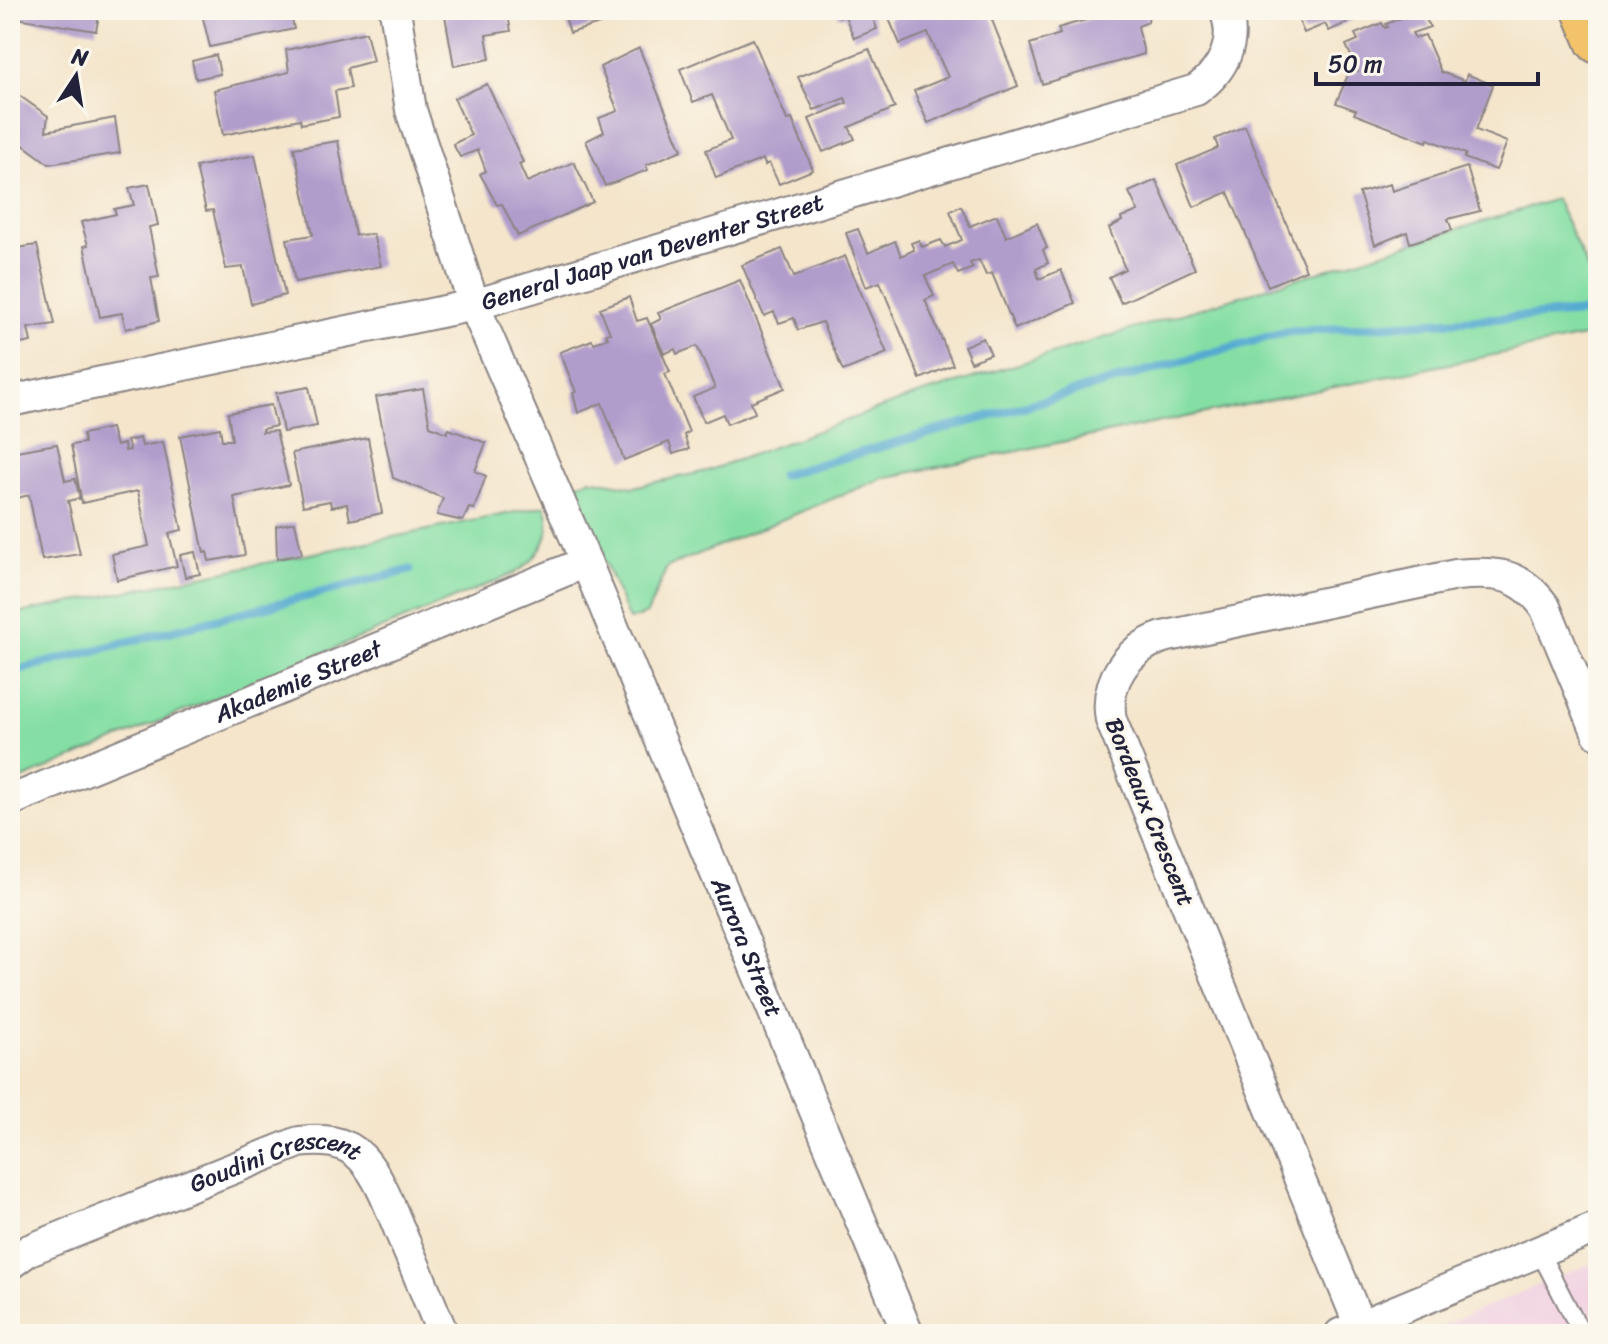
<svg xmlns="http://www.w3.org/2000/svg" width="1608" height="1344" viewBox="0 0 1608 1344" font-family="Sriracha,sans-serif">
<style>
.built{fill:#f1d0e2}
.green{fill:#85dfa4;stroke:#548070;stroke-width:2}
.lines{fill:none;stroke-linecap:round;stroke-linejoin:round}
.stream{stroke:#54aad0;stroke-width:9}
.building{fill:#b19dcc}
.service-casing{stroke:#8b8483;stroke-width:20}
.minor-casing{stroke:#8b8483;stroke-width:34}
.primary-casing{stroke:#8b8483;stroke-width:48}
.service{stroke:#fff;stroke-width:16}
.minor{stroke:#fff;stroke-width:30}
.primary{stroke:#f2c36a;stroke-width:44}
.labels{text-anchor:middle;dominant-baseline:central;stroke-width:6;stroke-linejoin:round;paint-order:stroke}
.street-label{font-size:24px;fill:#22223b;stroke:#fbf7ec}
</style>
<rect width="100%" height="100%" fill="#fbf7ec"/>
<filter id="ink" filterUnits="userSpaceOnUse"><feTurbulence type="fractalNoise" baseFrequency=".0125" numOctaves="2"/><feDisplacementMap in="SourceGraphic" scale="16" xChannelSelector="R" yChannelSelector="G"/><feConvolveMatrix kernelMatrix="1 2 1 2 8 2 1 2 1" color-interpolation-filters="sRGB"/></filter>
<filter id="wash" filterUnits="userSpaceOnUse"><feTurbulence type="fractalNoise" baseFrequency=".006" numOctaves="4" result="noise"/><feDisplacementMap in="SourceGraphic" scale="32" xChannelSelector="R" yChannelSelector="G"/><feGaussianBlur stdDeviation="1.8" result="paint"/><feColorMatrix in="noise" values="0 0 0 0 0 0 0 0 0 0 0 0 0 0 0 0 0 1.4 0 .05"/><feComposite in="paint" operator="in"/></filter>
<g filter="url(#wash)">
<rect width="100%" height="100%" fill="#f4e5cb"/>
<path class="built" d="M 1598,1261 L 1598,1334 L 1422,1334 L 1553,1279 Z"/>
<path class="green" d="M 1556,199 L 1598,291 L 1598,334 L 883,478 L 667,567 L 647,614 L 629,620 L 573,486 L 590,479 L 633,487 L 707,471 L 911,397 Z
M 545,506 C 556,533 538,560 515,573 L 10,784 L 10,615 Z"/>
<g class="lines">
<path class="stream" d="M 782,475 L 1285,332 L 1578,313 L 1598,309
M 10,672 L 410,570"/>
</g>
<g id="blocks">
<path class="building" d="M 10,10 L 100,10 L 96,31 L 10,17 Z
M 201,10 L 290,10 L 294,29 L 210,47 Z
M 444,10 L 507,10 L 511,31 L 486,35 L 490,59 L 454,66 Z
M 563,10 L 608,10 L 612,20 L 570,33 Z
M 836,10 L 870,10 L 877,29 L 854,38 L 845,16 L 839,17 Z
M 909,10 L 988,10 L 1018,86 L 928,123 L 914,91 L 948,77 L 928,33 L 900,44 L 889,19 Z
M 1102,10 L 1149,10 L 1148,22 L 1138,26 L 1144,54 L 1042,84 L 1030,44 L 1060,34 L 1058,28 L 1103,15 Z
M 1294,10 L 1359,10 L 1361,16 L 1329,31 L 1325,24 L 1304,33 Z
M 1421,10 L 1430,27 L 1412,33 L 1415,38 L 1425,35 L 1441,72 L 1465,81 L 1467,74 L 1493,85 L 1476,130 L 1507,142 L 1496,170 L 1464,158 L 1466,154 L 1428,139 L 1427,142 L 1354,114 L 1356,110 L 1336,103 L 1348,75 L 1358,71 L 1346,45 L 1358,40 L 1355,34 L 1382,23 L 1385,28 L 1388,27 L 1386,24 Z
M 366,32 L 373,61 L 347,68 L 351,88 L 335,91 L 339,117 L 301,124 L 300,119 L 223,135 L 214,90 L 289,72 L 286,50 Z
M 753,39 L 787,120 L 792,119 L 813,170 L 779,184 L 769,163 L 765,165 L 763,159 L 716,178 L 706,150 L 731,140 L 712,95 L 693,102 L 680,69 Z
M 639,48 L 682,150 L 646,165 L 648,170 L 605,186 L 586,141 L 604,132 L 599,118 L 618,111 L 600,67 Z
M 869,49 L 895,108 L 849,127 L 855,139 L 823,152 L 809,119 L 847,103 L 845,98 L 814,110 L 798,77 Z
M 216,55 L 220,74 L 196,79 L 192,61 Z
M 487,84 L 523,162 L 519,164 L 527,182 L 574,162 L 593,202 L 518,236 L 502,204 L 497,205 L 480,174 L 486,171 L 478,150 L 460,157 L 453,144 L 471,135 L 454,98 Z
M 10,89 L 48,116 L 46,131 L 115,118 L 120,153 L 49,164 L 10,135 Z
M 1245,126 L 1306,270 L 1268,286 L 1228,192 L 1194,207 L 1177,165 L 1218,148 L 1215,139 Z
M 338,141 L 355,235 L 373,234 L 381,266 L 295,282 L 287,239 L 313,235 L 294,148 Z
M 255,155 L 285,295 L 251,304 L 243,267 L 226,269 L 213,210 L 206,211 L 196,167 Z
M 1467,167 L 1480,211 L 1448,219 L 1452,230 L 1410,243 L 1407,232 L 1375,245 L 1359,193 L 1390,184 L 1392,191 Z
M 1156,180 L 1195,269 L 1121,303 L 1109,277 L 1125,269 L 1109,228 L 1122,221 L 1121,218 L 1138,211 L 1129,192 Z
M 149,184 L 158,225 L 149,227 L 159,277 L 151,278 L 159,321 L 126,329 L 122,313 L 100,317 L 84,246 L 88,245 L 81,222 L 116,214 L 114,209 L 134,205 L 129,188 Z
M 961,206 L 970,226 L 997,215 L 1006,237 L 1037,223 L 1047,248 L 1043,250 L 1048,263 L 1036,269 L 1039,279 L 1061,270 L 1075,303 L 1015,329 L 992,273 L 986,275 L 979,260 L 970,263 L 973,268 L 958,274 L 953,264 L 925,276 L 934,296 L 925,300 L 953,365 L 920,379 L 880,282 L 866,287 L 846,233 L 858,229 L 868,253 L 895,241 L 901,256 L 914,250 L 911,243 L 919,240 L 922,247 L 941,240 L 945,247 L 962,240 L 950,211 Z
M 17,239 L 18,248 L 37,245 L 55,324 L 28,328 L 31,342 L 10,346 L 10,240 Z
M 782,249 L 794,277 L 845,256 L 887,353 L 843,371 L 822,322 L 798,330 L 794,318 L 779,323 L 774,312 L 764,316 L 742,265 Z
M 740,280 L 785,388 L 751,402 L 755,413 L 727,424 L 723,414 L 704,422 L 693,397 L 715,388 L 697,346 L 677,354 L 675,349 L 664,354 L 651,324 L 661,319 L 658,313 Z
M 629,297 L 637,321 L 647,318 L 670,372 L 665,374 L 689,432 L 684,435 L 689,449 L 673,454 L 669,442 L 624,460 L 602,403 L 578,413 L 573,393 L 576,392 L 560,352 L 592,340 L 594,343 L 608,338 L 606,334 L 610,333 L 600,308 Z
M 983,338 L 991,354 L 971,362 L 964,346 Z
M 309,387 L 317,426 L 283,432 L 276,393 Z
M 423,389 L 430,426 L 447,433 L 449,429 L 486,443 L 475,471 L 486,476 L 474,509 L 469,508 L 463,521 L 437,515 L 443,498 L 393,478 L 376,397 Z
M 271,405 L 276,426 L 262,429 L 262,432 L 276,431 L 289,485 L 234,497 L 245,555 L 209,561 L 207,552 L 204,553 L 180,436 L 220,428 L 222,440 L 232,440 L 228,413 Z
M 111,428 L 116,446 L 124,444 L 125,451 L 130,450 L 127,441 L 140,438 L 142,446 L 163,442 L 182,530 L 169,533 L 177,566 L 117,580 L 112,554 L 149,546 L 138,491 L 82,503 L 71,445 L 84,443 L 83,434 Z
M 368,438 L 382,513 L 350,520 L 347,504 L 331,507 L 330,501 L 303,506 L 292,453 Z
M 57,444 L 65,481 L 75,479 L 80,498 L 68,501 L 80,554 L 42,560 L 29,495 L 10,500 L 10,452 Z
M 295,522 L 302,554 L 277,559 L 276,526 Z
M 195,552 L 200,574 L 185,577 L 180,555 Z"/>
</g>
</g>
<g filter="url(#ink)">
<use href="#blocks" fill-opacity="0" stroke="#8b8483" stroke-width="2"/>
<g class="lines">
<defs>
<path id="service" d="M 1539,1251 L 1582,1334"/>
<g id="minor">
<path id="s1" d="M 395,10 L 411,110 L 474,305 L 586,562 L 908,1334"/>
<path id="s2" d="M 10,401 L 474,305 L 1196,90 C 1223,71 1238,42 1225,10"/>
<path id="s3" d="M 10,801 L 586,562"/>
<path id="s4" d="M 10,1264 L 29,1250 L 299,1142 C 322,1139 345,1140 362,1158 C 381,1179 391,1210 402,1236 C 416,1268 429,1301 443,1334"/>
<path d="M 1360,1326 L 1111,720 C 1104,682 1127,649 1163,637 L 1456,575 C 1495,571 1521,573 1545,607 L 1598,734"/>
<path d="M 1340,1334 L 1598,1227"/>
</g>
<path id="primary" d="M 1585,10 L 1598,41"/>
</defs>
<use href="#service" class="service-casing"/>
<use href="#minor" class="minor-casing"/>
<use href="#primary" class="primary-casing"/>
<use href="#service" class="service"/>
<use href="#minor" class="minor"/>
<use href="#primary" class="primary"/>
</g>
</g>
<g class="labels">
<g class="street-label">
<text stroke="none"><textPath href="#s2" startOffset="660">General Jaap van Deventer Street</textPath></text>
<text stroke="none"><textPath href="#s3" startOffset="312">Akademie Street</textPath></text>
<text transform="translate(1150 812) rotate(68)">Bordeaux Crescent</text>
<text stroke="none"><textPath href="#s1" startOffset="1004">Aurora Street</textPath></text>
<text stroke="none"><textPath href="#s4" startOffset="288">Goudini Crescent</textPath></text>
</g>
</g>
<rect width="1608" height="1344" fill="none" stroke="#fbf7ec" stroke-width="40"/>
<g transform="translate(76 76) rotate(12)" stroke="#fbf7ec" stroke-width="6" paint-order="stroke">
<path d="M0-6L14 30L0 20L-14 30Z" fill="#22223b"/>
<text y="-12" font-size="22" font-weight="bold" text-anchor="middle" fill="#22223b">N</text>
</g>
<path d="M1316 72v12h222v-12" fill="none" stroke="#22223b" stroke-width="4"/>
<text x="1328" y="72" font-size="24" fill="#22223b" stroke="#fbf7ec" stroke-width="6" paint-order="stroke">50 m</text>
</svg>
